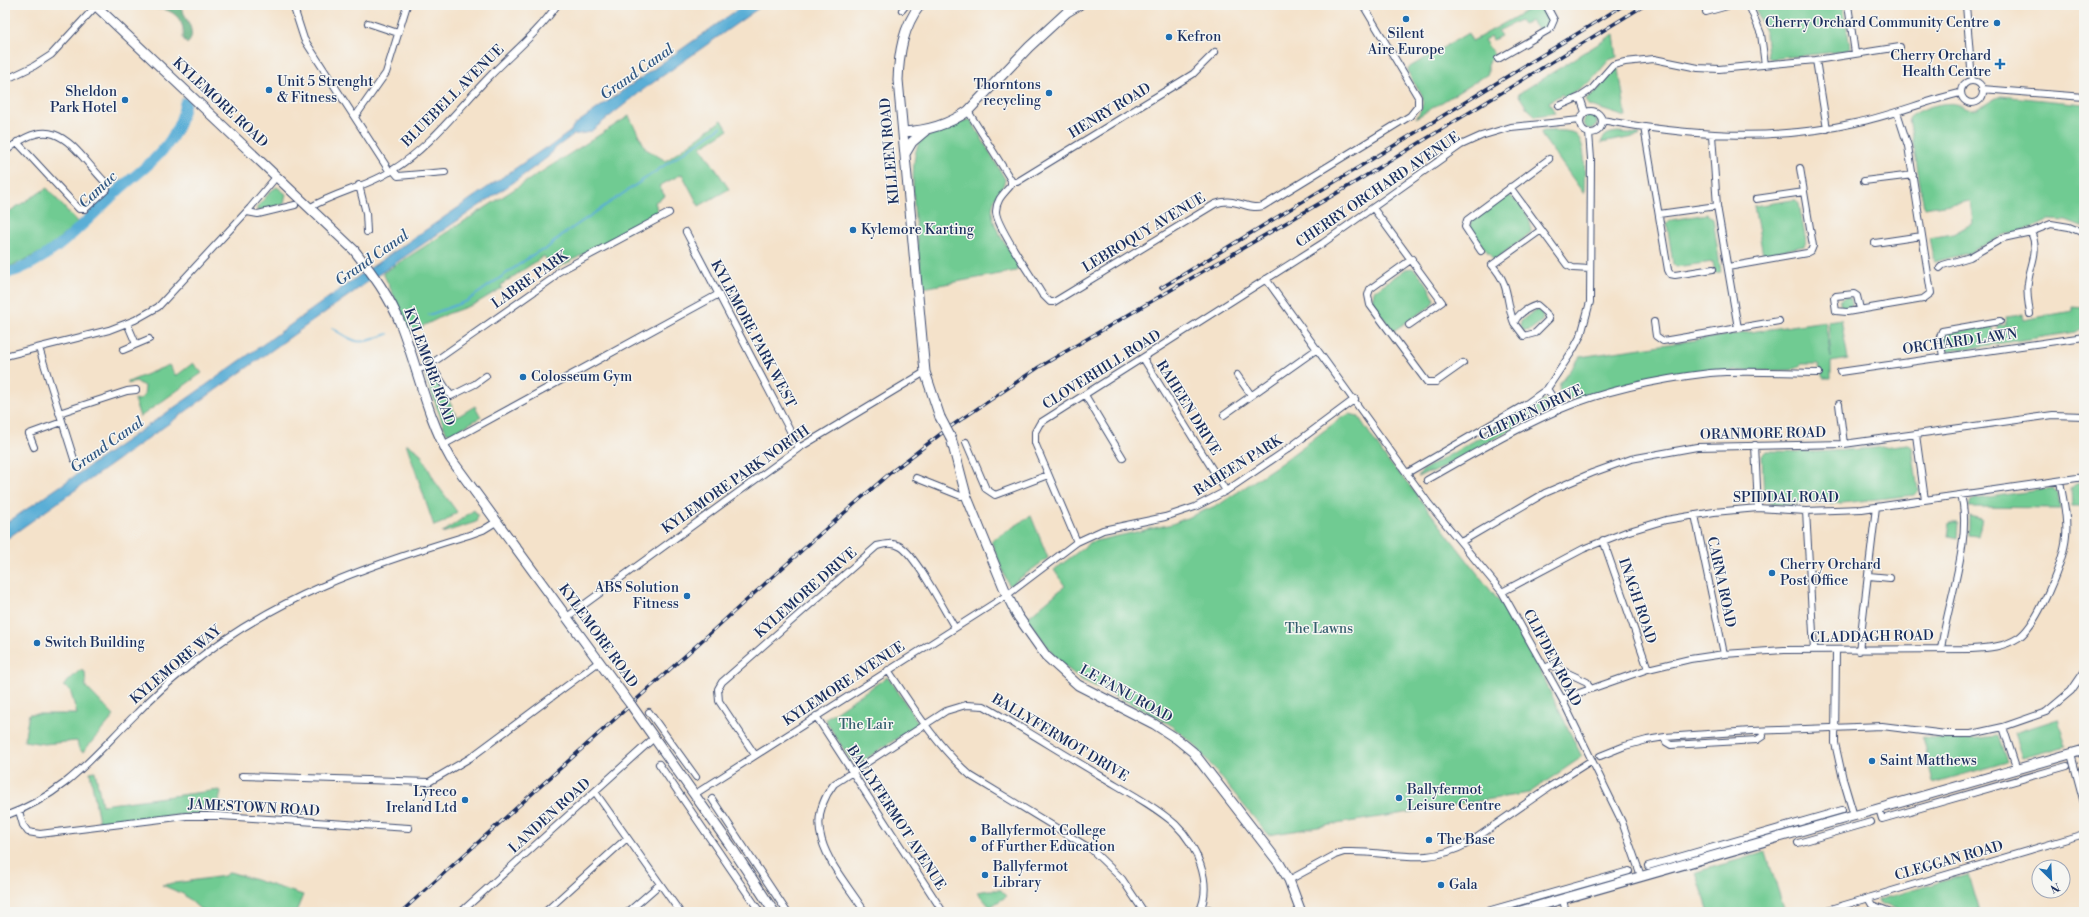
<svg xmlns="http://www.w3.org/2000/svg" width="2089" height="917" viewBox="0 0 2089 917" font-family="'Libre Bodoni',serif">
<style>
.green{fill:#70cb92;stroke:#467d78}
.forest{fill:#5caf7c;stroke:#3c6f6d}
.water{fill:#5aaed6;stroke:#3a6e9a}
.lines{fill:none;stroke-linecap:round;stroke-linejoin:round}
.stream{stroke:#5aaed6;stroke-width:2}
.river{stroke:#5aaed6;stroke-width:11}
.street-casing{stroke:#3c4a6e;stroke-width:8}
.secondary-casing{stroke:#3c4a6e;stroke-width:11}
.street{stroke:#fff;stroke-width:6}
.secondary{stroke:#fff;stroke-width:9}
.rail-casing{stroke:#1b2f5e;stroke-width:3.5}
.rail{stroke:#f6f6f2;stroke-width:2;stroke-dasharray:6;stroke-linecap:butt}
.secondary-bridge-casing{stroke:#3c4a6e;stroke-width:11;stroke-linecap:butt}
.secondary-bridge{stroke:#fff;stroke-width:9}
.poi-dot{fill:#1f6fb2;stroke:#f6f6f2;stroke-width:1.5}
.labels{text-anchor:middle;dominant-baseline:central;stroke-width:3;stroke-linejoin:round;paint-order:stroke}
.poi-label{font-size:14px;fill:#1b2f5e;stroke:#f6f6f2;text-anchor:start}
.street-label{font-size:14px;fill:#1b2f5e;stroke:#f6f6f2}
.park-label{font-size:14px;fill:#355e6e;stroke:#f6f6f2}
.water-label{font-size:15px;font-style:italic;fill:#2e5582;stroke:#f6f6f2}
</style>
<rect width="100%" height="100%" fill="#f6f6f2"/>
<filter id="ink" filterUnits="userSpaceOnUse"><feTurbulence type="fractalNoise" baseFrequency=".025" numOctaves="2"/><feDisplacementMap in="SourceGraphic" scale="8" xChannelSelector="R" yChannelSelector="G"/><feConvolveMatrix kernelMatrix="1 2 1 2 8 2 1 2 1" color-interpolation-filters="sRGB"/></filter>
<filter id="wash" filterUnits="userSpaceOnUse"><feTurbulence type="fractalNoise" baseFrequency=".012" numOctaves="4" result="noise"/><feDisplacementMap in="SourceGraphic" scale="16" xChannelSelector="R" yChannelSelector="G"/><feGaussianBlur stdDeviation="0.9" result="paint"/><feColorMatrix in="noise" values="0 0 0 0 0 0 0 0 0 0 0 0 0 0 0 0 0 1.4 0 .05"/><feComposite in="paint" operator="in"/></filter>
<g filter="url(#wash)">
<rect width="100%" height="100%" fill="#f4e2ca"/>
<path class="green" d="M 1537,5 L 1541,5 L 1549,20 L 1545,29 L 1539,32 L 1531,21 L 1523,24 L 1520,20 L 1498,31 L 1501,36 L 1493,40 L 1491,36 L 1484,40 L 1495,56 L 1488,62 L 1488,74 L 1416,118 C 1435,90 1409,89 1408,68 L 1468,33 L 1472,41 L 1476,39 Z
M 1754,5 L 1843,5 L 1850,47 L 1845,51 L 1771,59 L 1768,57 L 1766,34 Z
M 1614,34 L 1617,57 L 1609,60 L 1590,82 L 1565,98 L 1562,94 L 1549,102 L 1555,113 L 1536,116 L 1527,108 L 1518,94 Z
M 1619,69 L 1626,117 L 1588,105 L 1586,99 L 1601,87 L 1614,70 Z
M 2001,96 L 2084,104 L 2084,228 L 2066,221 L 2049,220 L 2034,227 L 2003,235 L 1969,253 L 1934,262 L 1929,238 L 1953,234 L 1973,223 L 1970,201 L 1924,208 L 1909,118 C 1919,109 1942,101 1956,104 C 1964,107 1968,111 1977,109 C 1983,107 1992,99 2001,96 Z
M1583 122a7 7 0 1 1 14 0a7 7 0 1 1-14 0Z
M 629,116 L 646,149 L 666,161 L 722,120 L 728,130 L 701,147 L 729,189 L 699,206 L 682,174 L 659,186 L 665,196 L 655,202 L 658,213 L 657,215 L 554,270 L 544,256 L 501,285 L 502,288 L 475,304 L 447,314 L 411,332 L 383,273 Z
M 966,120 L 971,120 L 1005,179 C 1005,186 996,194 994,201 C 986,223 1008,246 1019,264 L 1016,271 L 923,288 C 920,263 903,154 922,140 C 930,133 955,125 966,120 Z
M 1543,131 C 1552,131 1563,130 1571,132 C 1589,136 1584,180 1584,194 L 1542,136 L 1541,132 Z
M 1618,132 L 1640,134 L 1639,136 L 1601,143 C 1604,134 1609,133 1618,132 Z
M 277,187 L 286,194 L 284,204 L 257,211 L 257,207 L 272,190 Z
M 47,188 L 78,223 L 44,251 L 5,269 L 5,214 Z
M 1503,196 L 1510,196 C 1520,203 1535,221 1530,234 L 1494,260 L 1469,229 L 1472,219 Z
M 1792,200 L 1796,200 L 1799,204 L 1806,242 L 1804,246 L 1763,255 L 1754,206 Z
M 1707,214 L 1713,219 L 1721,272 L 1715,273 L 1713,262 L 1676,267 L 1673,264 L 1667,224 L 1671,220 Z
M 1412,268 C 1421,273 1432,290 1434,300 L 1431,306 L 1393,331 L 1372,302 L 1374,291 L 1406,269 Z
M1840 303a6 6 0 1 1 12 0a6 6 0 1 1-12 0Z
M 2072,307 L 2084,308 L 2084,327 L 2076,332 L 1950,351 L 1946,348 L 1944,335 L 1947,333 L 1991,326 L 1993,332 L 1998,331 L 1998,325 L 2006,324 L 2005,317 L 2022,315 L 2023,320 L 2072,311 Z
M 1539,310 L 1543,315 L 1542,321 L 1530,330 L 1524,331 L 1520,326 L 1521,321 L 1534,311 Z
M 1841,319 L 1848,359 L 1831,362 L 1831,378 L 1823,378 L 1818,364 L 1802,364 L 1792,370 L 1692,372 L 1640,381 L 1577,399 L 1565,397 L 1559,390 L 1560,383 L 1580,357 L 1825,321 L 1831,358 L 1828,321 Z
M 193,363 L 202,373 L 140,417 L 134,399 L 139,400 L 144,396 L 145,387 L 136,381 L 128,384 L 128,382 L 169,365 L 176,376 Z
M 427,372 C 437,374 452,407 457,417 L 475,406 L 481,417 L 452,434 L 446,432 L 425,375 Z
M 1545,400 L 1549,401 L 1551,405 L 1547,410 L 1432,473 L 1428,472 L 1418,477 L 1423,470 Z
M 1350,414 L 1358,416 L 1387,460 L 1406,481 L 1508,613 L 1534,659 L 1582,757 L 1529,793 L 1268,835 L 1194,744 L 1169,724 L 1140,708 L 1082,680 L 1058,661 L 1027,618 L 1065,586 L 1054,570 L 1091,542 L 1172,524 L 1220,504 L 1281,463 L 1341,418 Z
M 406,443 L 420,453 L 436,483 L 457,512 L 444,522 L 434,526 Z
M 1907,444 L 1912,447 L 1918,491 L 1914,495 L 1842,503 L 1771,504 L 1764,498 L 1762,455 L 1766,451 L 1818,452 L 1875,448 Z
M 2084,483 L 2084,507 L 2072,507 L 2071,488 L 2076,484 Z
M 2053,488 L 2058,494 L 2060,508 L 1969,507 L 1971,501 L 1975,499 Z
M 474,510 L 478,516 L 476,522 L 442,533 Z
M 1031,516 L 1048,558 L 1009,586 L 991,541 Z
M 1969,516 L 1982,519 L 1978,536 L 1969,535 Z
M 1950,523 L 1958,523 L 1957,538 L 1948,536 Z
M 80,670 L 85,672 L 86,687 L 114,716 L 83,752 L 79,749 L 77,741 L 44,744 L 24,741 L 29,714 L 77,714 L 70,690 L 63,686 Z
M 887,677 L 895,687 L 919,724 L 861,762 L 851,761 L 827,723 L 826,718 Z
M 2058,719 L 2066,746 L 2022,758 L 2014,733 Z
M 1998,736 L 2007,762 L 1933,783 L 1922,737 L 1959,740 Z
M 95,771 L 102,805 L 219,790 L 221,791 L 217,812 L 99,822 L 90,772 Z
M 1766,852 L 1785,912 L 1709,912 L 1696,872 Z
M 230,872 L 303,895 L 296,912 L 213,912 L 200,909 L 183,894 L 162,885 L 224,876 Z
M 1968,874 L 1979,912 L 1906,912 L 1879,903 L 1878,900 Z
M 989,890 L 1001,890 L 1007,896 L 990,907 L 977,892 Z"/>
<path class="forest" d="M 147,5 L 180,5 C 184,16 199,34 187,44 L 183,38 C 185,27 180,16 169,11 C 161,7 154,11 147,5 Z"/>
<path class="water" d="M 744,5 L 763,5 L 644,89 L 590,132 L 573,135 L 554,149 L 548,157 L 514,182 L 369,281 L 5,540 L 5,524 L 188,398 L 363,273 L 545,148 L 548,148 L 571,131 L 573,126 Z"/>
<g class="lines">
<path class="stream" d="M 429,315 L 467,301 L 537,252 L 545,250 L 562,235 L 721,127
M 332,328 C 360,345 357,345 388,334"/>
<path class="river" d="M 5,274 C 53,261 86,220 121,188 C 138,173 159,158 171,139 C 178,129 183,115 185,103"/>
</g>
</g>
<g filter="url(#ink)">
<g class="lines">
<defs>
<path id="street" d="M 293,5 L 304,39 L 390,172
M 1749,5 L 1761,34 L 1765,65
M 1848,5 L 1855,53
M 1966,5 L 1972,81
M 902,10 L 906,5
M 1706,12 L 1731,5
M 368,23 L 398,33
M 1498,59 L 1550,29 L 1554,20 L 1546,5
M 1816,60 L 1827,129
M 5,80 L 34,66 L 51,55 L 96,6
M1961 92a11 11 0 1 1 22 0a11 11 0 1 1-22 0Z
M 1982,89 L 2084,97
M 1580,97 L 1585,112
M 1559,106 L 1580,97 L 1592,89 L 1613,65 L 1625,62 L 1654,59 L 1698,68 L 1719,69 L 1816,60 L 1900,47
M1580 122a11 11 0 1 1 22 0a11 11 0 1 1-22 0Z
M 968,111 L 1011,180 L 1011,185 C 1004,194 997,198 996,211 C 995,225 1033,278 1042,294 L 1050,302 L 1054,302 L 1215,204 C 1236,196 1246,211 1263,206 L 1410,116 L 1418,106 L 1418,97 L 1363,5
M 355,117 L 386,73 L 407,5
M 1602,120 C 1688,136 1770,142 1855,123 C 1891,116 1925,101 1960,93
M 1644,127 L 1668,270 L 1670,274 L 1675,275 L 1713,269
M 1712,135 L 1717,206 L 1738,328
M 5,152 C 55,109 71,146 105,182 L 107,189 L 85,209 L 79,209 L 17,142
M 393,170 L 398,176 L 445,172
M 1864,181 L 1913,175
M 1011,182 L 1017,182 L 1193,74 L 1215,52
M 359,185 L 366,213 L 367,232
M 1510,187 L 1567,265 L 1573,268 L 1590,269
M 1756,199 L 1804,192
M 311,207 C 336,192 366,187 391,171 C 429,148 457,110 488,78 C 511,54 538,33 557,5
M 1373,208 L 1442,302 L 1409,325
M 247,212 L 258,214 L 295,205
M 1659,214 L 1717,206
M 686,232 L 799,448
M 1875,243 L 1922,236
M 1481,251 L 1465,227 L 1467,220 L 1549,159
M 1412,259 L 1370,289 L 1368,295 L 1370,305 L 1427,382 L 1436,382 L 1463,363
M 1728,267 L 1807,253 L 1811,251 L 1813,246 L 1800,168
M 1940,268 L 1943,265 L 1970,257 L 2003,238 L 2031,232 L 2051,224 L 2069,227 L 2084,233
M 1266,279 L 1429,504 L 1502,592 L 1562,699 L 1600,777 L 1622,822 L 1641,876
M 1537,305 L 1546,313 L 1549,319 L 1535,333 L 1524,336 L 1514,323 C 1518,313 1528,308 1537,305 Z
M 1860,309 L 1857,296 L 1854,294 L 1836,296 L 1834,298 L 1836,311 L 1847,312 L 1923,299 L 1931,293 L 1908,146 L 1897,112
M 2030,314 C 2029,304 2026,294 2028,283 C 2030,264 2040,252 2031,232
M 1654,322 L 1656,336 L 1663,341 L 1779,321
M 127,323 L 136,344
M 1514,323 C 1505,300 1511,286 1492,265 L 1541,230
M 39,348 L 74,459
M 123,350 L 149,339
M 5,356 L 109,330 L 135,320 L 158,307 L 250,208 L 277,176
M 1943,357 L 1940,337 L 1942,331 L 2000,321
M 1143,358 L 1226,491
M 430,364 L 451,396 L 475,384 L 486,376
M 416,370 L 426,367 L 438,359 L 552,279 L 558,272 L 669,213
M 1840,372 L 2084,337
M 1237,375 L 1251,395
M 1547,389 L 1561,409
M 1085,395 L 1123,458
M 1839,404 L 1844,444
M 59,413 L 127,391 L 136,390
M 1224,415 L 1317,349
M 1916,435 L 1925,500
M 966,442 L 986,489 L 995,495 L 1048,475
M 443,445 L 719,294
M 1755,445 L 1758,508
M 34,447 L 29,434 L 62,422
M 1407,473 L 1526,404 L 1547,389 L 1573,350 L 1581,335 L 1590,302 L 1591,159 L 1589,133
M 916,478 L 961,496 L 966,495
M 1427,480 C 1471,455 1515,429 1561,409 C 1608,389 1660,379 1710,373 C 1743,370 1785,373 1819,373
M 1806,511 L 1814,650
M 1695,515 L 1724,654
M 1603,540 L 1648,669
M 1077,542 L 1035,443 L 1035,432 L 1040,423 L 1323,243 L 1461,145 L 1481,136 L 1511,127 L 1580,120
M 1461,542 L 1545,493 L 1592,473 L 1631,459 L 1697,447 L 1844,444 L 2053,415 L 2084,416
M 1869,576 L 1890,578
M 1502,592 L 1583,549 L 1626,532 L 1666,520 L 1714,512 L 1758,508 L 1806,511 L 1862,509 L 2084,477
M 567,617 L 799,448 L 925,372
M 1941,649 C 1947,604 1973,538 1961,495
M 1836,651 L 1835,743 L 1843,779 L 1854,816
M 1859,651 L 1876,507
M 1545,668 L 1551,665 L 1587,682 L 1590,689
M 888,670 C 914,709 936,745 971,776 L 1091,849 L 1122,879 L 1144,912
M 1562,699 L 1648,669 L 1690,659 L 1724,654 L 1784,650 L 1971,649 C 1988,648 2004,647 2018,638 C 2038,625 2064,560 2066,536 C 2068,518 2063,499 2060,481
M 649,712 L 696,777
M 816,716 L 943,912
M 2003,727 L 2017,770
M 1665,737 L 1666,742 L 1671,745 L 1757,740 L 1763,736 L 1762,731
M 2071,754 L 2084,803
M 755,755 L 719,701 L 718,689 L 722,682 L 877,546 C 885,544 893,542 901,547 C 916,556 944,610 955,628
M 1600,756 L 1625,746 L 1647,740 L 1665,737 L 1751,731 L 1882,726 L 1946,734 L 1971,734 L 2003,727 L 2046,712 L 2071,691 L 2084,672
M 659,764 L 760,912
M 242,776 L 429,782 L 470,758 L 600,661
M 595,792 L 680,912
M 695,794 L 1007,595 L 1077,542 L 1103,530 L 1165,517 L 1195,507 L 1226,491 L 1285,451 L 1355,399
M 712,799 L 787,912
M 1879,809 L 1882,819 L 2067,766
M 19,811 L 23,825 L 28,832 L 40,834 L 186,816 L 220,816 L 409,828
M 5,816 C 66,794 93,756 137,713 C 153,696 170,681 189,666 C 274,597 366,566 469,535 L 483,530 L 496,522
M 1798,843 L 1871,822
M 1648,866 L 1842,810
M 1289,880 L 1335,855 L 1344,852 C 1392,850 1423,868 1469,843 L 1551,786 L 1592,760
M 1868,898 L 1872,905 L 1891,912
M 1563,900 L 1566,912
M 1202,907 L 1218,912
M 461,912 L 655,737
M 545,912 L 627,838
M 628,912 L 660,884
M 865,912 C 838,870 797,832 834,784 L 946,711 L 966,705 L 984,706 C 1024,729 1062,753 1101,776 C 1126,791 1153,805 1175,824 C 1196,844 1214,884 1199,912
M 1484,912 L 1629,871
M 1821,912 L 2084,834"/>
<path id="secondary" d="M 95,5 L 354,250 C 372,273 390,297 401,325 C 418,369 427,417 451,459 L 625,697
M 920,5 C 903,27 899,53 898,80 L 925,372 L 940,417
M 903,132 C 926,131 948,125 968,111 L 1029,47 L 1067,12 L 1079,5
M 905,154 L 912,142 L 925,131
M 951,438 L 966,495 L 1007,595 L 1017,615 L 1046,656 L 1078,685 L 1154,724 L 1177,739 L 1193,752 L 1279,863 L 1289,880 L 1301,912
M 631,705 L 730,845 L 774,912
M 1517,912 L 2084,750"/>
</defs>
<use href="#street" class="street-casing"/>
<use href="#secondary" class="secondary-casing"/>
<use href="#street" class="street"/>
<use href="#secondary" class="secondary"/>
<defs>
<path id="rail" d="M 1161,288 L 1624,5
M 401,912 L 820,534 L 890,473 L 947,429 L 1039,367 L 1344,189 L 1645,5"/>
</defs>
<use href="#rail" class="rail-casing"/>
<use href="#rail" class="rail"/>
<defs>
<path id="secondary-bridge" d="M 940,417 L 951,438
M 625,697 L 631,705"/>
</defs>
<use href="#secondary-bridge" class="secondary-bridge-casing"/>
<use href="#secondary-bridge" class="secondary-bridge"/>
</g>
</g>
<g class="poi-dot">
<circle cx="1406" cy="19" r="4"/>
<circle cx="1997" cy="23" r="4"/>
<circle cx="1169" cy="37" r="4"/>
<path d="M1998 58h4v4h4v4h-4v4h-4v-4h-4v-4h4z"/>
<circle cx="269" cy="90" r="4"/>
<circle cx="1049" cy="93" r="4"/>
<circle cx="125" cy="100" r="4"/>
<circle cx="853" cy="230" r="4"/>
<circle cx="523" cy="377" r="4"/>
<circle cx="1772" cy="573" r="4"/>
<circle cx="687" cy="596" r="4"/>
<circle cx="37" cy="643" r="4"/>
<circle cx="1872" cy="761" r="4"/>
<circle cx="1399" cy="798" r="4"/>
<circle cx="465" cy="800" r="4"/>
<circle cx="973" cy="839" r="4"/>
<circle cx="1429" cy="840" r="4"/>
<circle cx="985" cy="875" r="4"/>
<circle cx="1441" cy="885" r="4"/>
</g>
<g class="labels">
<g class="poi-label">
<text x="1989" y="23" text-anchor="end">Cherry Orchard Community Centre</text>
<text x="1406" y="34" text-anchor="middle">Silent<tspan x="1406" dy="16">Aire Europe</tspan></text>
<text x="1177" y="37">Kefron</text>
<text x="1991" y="56" text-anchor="end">Cherry Orchard<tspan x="1991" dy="16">Health Centre</tspan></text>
<text x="277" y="82">Unit 5 Strenght<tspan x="277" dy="16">&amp; Fitness</tspan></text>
<text x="1041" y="85" text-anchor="end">Thorntons<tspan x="1041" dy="16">recycling</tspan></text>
<text x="117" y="92" text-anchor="end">Sheldon<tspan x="117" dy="16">Park Hotel</tspan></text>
<text x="861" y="230">Kylemore Karting</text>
<text x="531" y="377">Colosseum Gym</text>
<text x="1780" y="565">Cherry Orchard<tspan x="1780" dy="16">Post Office</tspan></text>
<text x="679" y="588" text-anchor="end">ABS Solution<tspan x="679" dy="16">Fitness</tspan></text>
<text x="45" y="643">Switch Building</text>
<text x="1880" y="761">Saint Matthews</text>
<text x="1407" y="790">Ballyfermot<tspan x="1407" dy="16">Leisure Centre</tspan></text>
<text x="457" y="792" text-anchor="end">Lyreco<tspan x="457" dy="16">Ireland Ltd</tspan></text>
<text x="981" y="831">Ballyfermot College<tspan x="981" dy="16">of Further Education</tspan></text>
<text x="1437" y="840">The Base</text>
<text x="993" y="867">Ballyfermot<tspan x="993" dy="16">Library</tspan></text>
<text x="1449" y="885">Gala</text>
</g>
<g class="street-label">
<text transform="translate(453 96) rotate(-45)">BLUEBELL AVENUE</text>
<text transform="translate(220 103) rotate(43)">KYLEMORE ROAD</text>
<text transform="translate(1110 111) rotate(-31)">HENRY ROAD</text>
<text transform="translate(890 151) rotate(-95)">KILLEEN ROAD</text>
<text transform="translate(1378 190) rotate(-34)">CHERRY ORCHARD AVENUE</text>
<text transform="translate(1144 233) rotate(-31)">LEBROQUY AVENUE</text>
<text transform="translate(530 280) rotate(-35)">LABRE PARK</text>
<text transform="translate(753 334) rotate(62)">KYLEMORE PARK WEST</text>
<text transform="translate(1960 342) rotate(-8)">ORCHARD LAWN</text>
<text transform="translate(429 367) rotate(70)">KYLEMORE ROAD</text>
<text transform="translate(1102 370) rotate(-32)">CLOVERHILL ROAD</text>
<text transform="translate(1188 408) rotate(58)">RAHEEN DRIVE</text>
<text transform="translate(1531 413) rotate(-25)">CLIFDEN DRIVE</text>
<text transform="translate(1763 434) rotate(-1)">ORANMORE ROAD</text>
<text transform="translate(1238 466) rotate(-32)">RAHEEN PARK</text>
<text transform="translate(736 480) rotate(-35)">KYLEMORE PARK NORTH</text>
<text x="1786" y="498">SPIDDAL ROAD</text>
<text transform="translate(1721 582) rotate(78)">CARNA ROAD</text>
<text transform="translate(806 593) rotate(-41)">KYLEMORE DRIVE</text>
<text transform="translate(1637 601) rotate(71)">INAGH ROAD</text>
<text transform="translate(598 636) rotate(54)">KYLEMORE ROAD</text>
<text transform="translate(1872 637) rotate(-1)">CLADDAGH ROAD</text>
<text transform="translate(1552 658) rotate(62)">CLIFDEN ROAD</text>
<text transform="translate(176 665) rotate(-40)">KYLEMORE WAY</text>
<text transform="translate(844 684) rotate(-33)">KYLEMORE AVENUE</text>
<text transform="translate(1126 694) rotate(29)">LE FANU ROAD</text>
<text transform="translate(1060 738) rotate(31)">BALLYFERMOT DRIVE</text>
<text transform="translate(254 808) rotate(3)">JAMESTOWN ROAD</text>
<text transform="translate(550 816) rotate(-42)">LANDEN ROAD</text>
<text transform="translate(896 818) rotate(57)">BALLYFERMOT AVENUE</text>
<text transform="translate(1949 861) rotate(-16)">CLEGGAN ROAD</text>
</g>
<g class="park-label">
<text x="1319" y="629">The Lawns</text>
<text x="866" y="725">The Lair</text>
</g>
<g class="water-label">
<text transform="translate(637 72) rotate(-35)">Grand Canal</text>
<text transform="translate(98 190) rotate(-43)">Camac</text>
<text transform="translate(372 258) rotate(-35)">Grand Canal</text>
<text transform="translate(107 445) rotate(-35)">Grand Canal</text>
</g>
</g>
<rect width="2089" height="917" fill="none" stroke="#f6f6f2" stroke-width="20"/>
<g transform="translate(2051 879) rotate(156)"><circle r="19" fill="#f6f6f2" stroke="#9ea6b7"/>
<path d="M0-3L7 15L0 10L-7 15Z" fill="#1f6fb2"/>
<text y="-6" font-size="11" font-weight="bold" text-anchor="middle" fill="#1b2f5e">N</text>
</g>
</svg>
